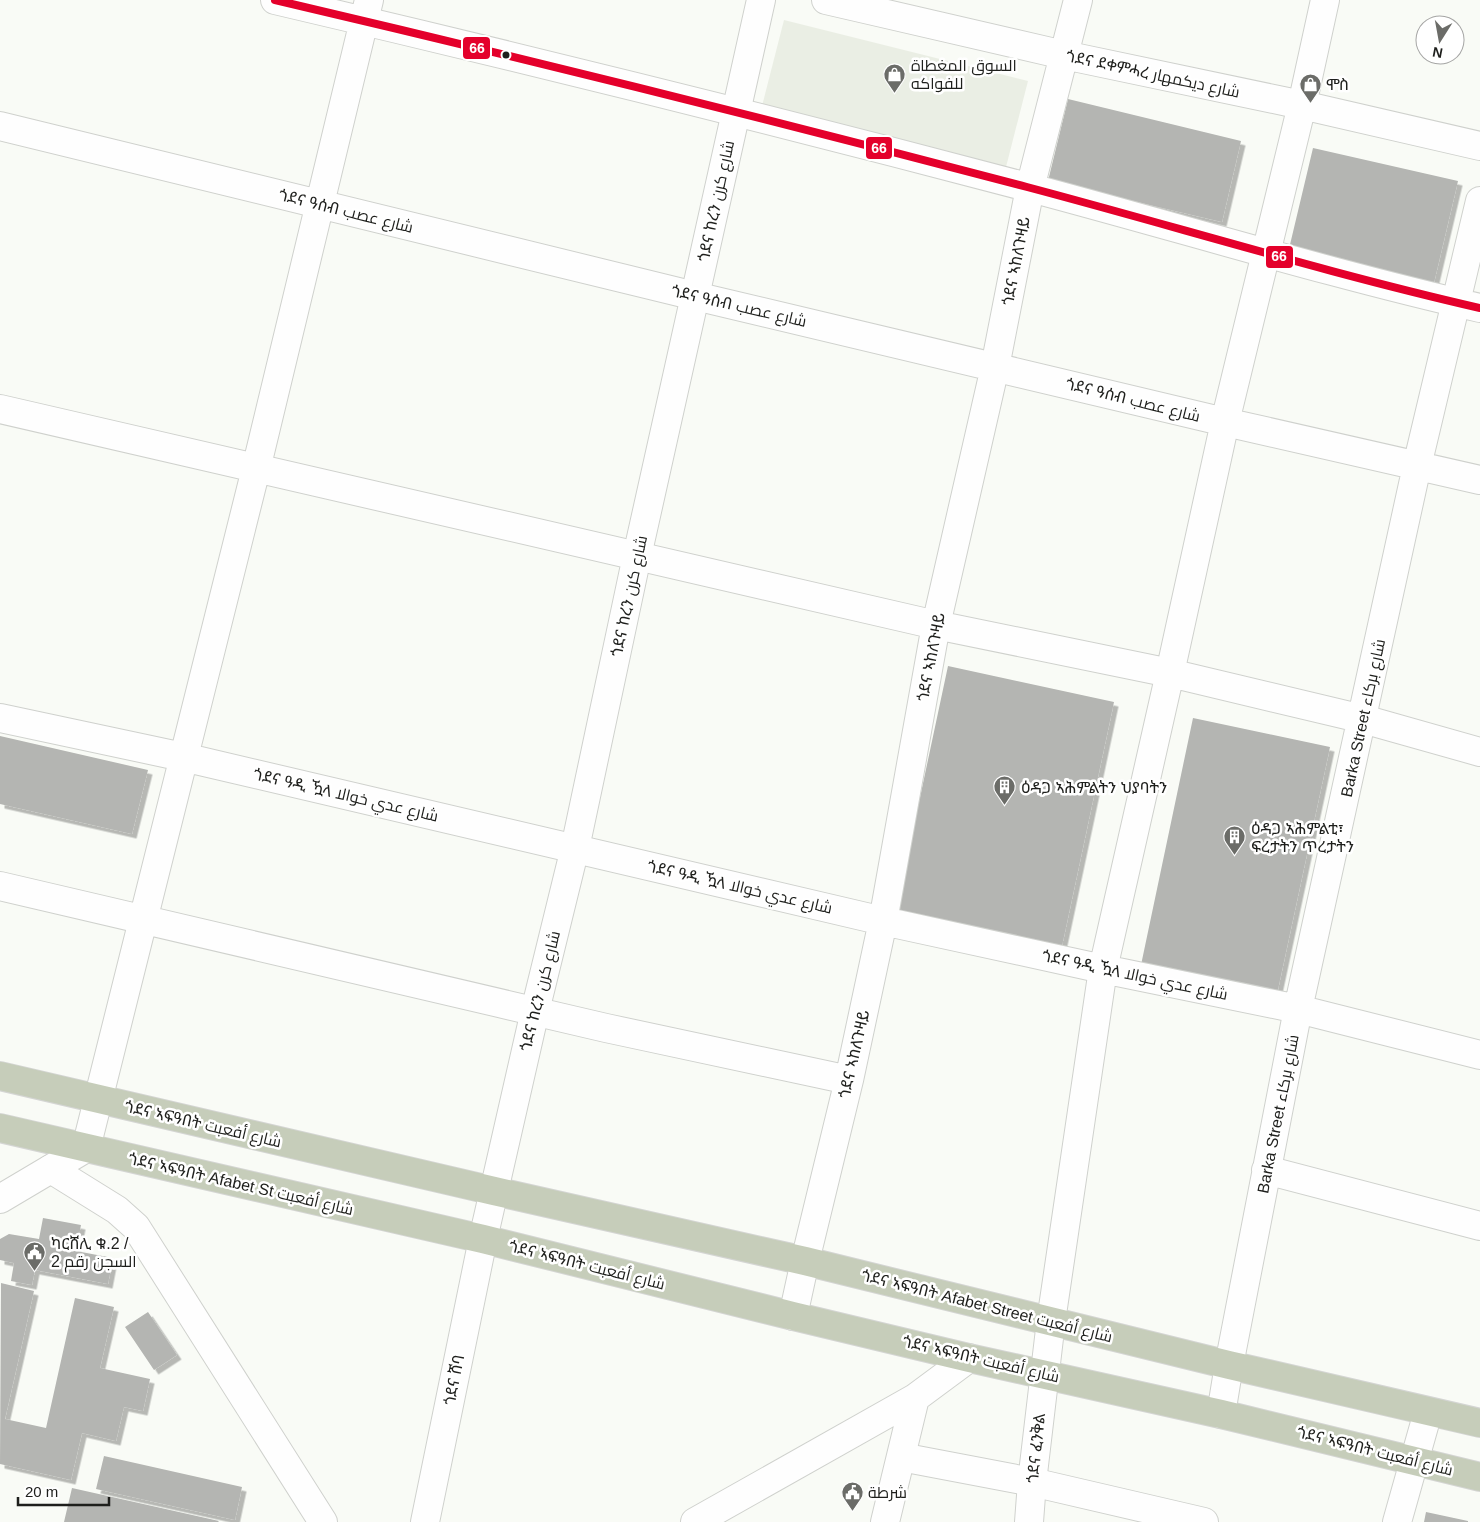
<svg xmlns="http://www.w3.org/2000/svg" width="1480" height="1522" viewBox="0 0 1480 1522" font-family="Helvetica,Cairo,'Noto Sans Ethiopic',sans-serif">
<style>
.built{fill:#eaeee4}
.building{fill:#b4b5b2;filter:url(#shadow)}
.lines{fill:none;stroke-linecap:round;stroke-linejoin:round}
.street-casing{stroke:#cfd1cd;stroke-width:30}
.secondary-casing{stroke:#cfd1cd;stroke-width:30}
.highway-casing{stroke:#d4d5d3;stroke-width:30}
.street{stroke:#fefefe;stroke-width:28}
.secondary{stroke:#fefefe;stroke-width:28}
.highway{stroke:#c6cdba;stroke-width:28}
.bus-1-casing{stroke:#fff;stroke-width:11}
.bus-1{stroke:#e4002b;stroke-width:8}
.bus-dot{fill:#1e1f1c;stroke:#fff;stroke-width:2}
.labels{text-anchor:middle;dominant-baseline:central;stroke-width:5;stroke-linejoin:round;paint-order:stroke}
.poi-label{font-size:16px;fill:#1e1f1c;stroke:#fff;text-anchor:start}
.street-label{font-size:16px;fill:#1e1f1c;stroke:#fff}
.line-badge{stroke:#fff;stroke-width:2}
.badge-label{font-size:14px;text-anchor:middle;font-weight:bold;fill:#fff}
</style>
<defs>
<filter id="shadow"><feDropShadow dx="4.5" dy="4.5" stdDeviation="0" flood-color="#0004"/></filter>
</defs>
<rect width="100%" height="100%" fill="#f9fbf6"/>
<path class="built" d="M 784,20 L 1028,81 L 1006,167 L 762,106 Z"/>
<path class="building" d="M 1068,99 L 1241,141 L 1222,222 L 1048,181 Z
M 1313,148 L 1458,181 L 1433,287 L 1288,253 Z
M 948,666 L 1114,702 L 1062,946 L 896,910 Z
M 1193,718 L 1330,747 L 1277,994 L 1141,965 Z
M 0,736 L 148,770 L 132,834 L 0,804 Z
M 43,1218 L 81,1225 L 76,1251 L 113,1258 L 108,1284 L 35,1270 L 32,1285 L 11,1281 L 14,1263 L 0,1260 L 0,1239 L 9,1234 L 39,1239 Z
M 1,1283 L 34,1291 L 5,1419 L 46,1428 L 75,1298 L 114,1307 L 100,1368 L 150,1379 L 143,1411 L 124,1407 L 116,1441 L 82,1433 L 71,1480 L 0,1464 Z
M 148,1312 L 177,1355 L 154,1370 L 125,1327 Z
M 104,1456 L 242,1487 L 235,1520 L 96,1489 Z
M 72,1488 L 219,1521 L 218,1522 L 64,1522 Z
M 1426,1512 L 1468,1521 L 1468,1522 L 1424,1522 Z"/>
<g class="lines">
<defs>
<path id="street" d="M 275,0 C 527,59 777,121 1027,187 C 1178,227 1327,273 1480,308
M 826,0 L 1064,55 L 1302,105 L 1480,146
M 0,126 L 695,296 L 1225,422 L 1480,480
M 0,409 L 936,625 L 1170,673 L 1363,719 L 1480,752
M 0,718 L 183,757 L 883,921 L 1103,969 L 1298,1009 L 1480,1055
M 0,886 L 606,1028 L 849,1080
M 98,1100 L 256,469 L 369,0
M 51,1169 L 117,1210 L 136,1227 L 323,1522
M 1266,1170 L 1480,1226
M 793,1316 L 805,1261 L 849,1080 L 883,921 L 936,625 L 995,367 L 1030,188 L 1078,0
M 1051,1321 L 1103,969 L 1170,673 L 1225,422 L 1302,105 L 1325,0
M 1221,1414 L 1229,1365 L 1298,1009 L 1417,466 L 1480,201
M 901,1457 L 1032,1482 L 1204,1522
M 695,1522 L 915,1398 L 969,1358
M 885,1522 L 915,1398
M 1397,1522 L 1428,1412"/>
<path id="secondary" d="M 0,1199 L 86,1148 L 98,1100
M 425,1522 L 483,1239 L 535,1011 L 575,848 L 637,556 L 761,0
M 1029,1522 L 1032,1482 L 1051,1321"/>
<path id="highway" d="M 0,1076 L 494,1191 L 805,1261 L 1229,1365 L 1480,1423
M 0,1128 L 483,1239 L 793,1316 L 969,1358 L 1221,1414 L 1480,1477"/>
</defs>
<use href="#street" class="street-casing"/>
<use href="#secondary" class="secondary-casing"/>
<use href="#highway" class="highway-casing"/>
<use href="#street" class="street"/>
<use href="#secondary" class="secondary"/>
<use href="#highway" class="highway"/>
<defs>
<path id="bus-1" d="M 275,0 C 527,59 777,121 1027,187 C 1178,227 1327,273 1480,308"/>
</defs>
<use href="#bus-1" class="bus-1-casing"/>
<use href="#bus-1" class="bus-1"/>
</g>
<defs>
<symbol id="shop-pin" viewBox="-11 -11 22 30"><path d="M0 17L-7.5 6A9.5 9.5 0 1 1 7.5 6Z" fill="#6b6c68" stroke="#fff"/><path d="M-5-2.5h2.3a2.7 3.5 0 0 1 5.4 0H5L5.5 6h-11ZM-1.5-2.5h3a1.5 2.3 0 0 0-3 0Z" fill="#fff"/></symbol>
<symbol id="building-pin" viewBox="-11 -11 22 30"><path d="M0 17L-7.5 6A9.5 9.5 0 1 1 7.5 6Z" fill="#6b6c68" stroke="#fff"/><path d="M-4-6H4V6H1V3H-1V6H-4ZM-2.5-4.3h1.7v1.8h-1.7ZM.8-4.3h1.7v1.8H.8ZM-2.5-1h1.7V.8h-1.7ZM.8-1h1.7V.8H.8Z" fill="#fff"/></symbol>
<symbol id="civic-pin" viewBox="-11 -11 22 30"><path d="M0 17L-7.5 6A9.5 9.5 0 1 1 7.5 6Z" fill="#6b6c68" stroke="#fff"/><path d="M-.6-6.5H3V-4.5H.6V-3L4-1V1h2V6H-6V1h2V-1L-.6-3ZM-1.2 2.5V6h2.4V2.5Z" fill="#fff"/></symbol>
</defs>
<g fill-rule="evenodd">
<use href="#shop-pin" x="882" y="62" width="25" height="34"/>
<use href="#shop-pin" x="1298" y="72" width="25" height="34"/>
<use href="#building-pin" x="992" y="774" width="25" height="34"/>
<use href="#building-pin" x="1222" y="824" width="25" height="34"/>
<use href="#civic-pin" x="22" y="1240" width="25" height="34"/>
<use href="#civic-pin" x="840" y="1480" width="25" height="34"/>
</g>
<circle class="bus-dot" cx="506" cy="55" r="4.5"/>
<g class="labels">
<g class="poi-label">
<text x="911" y="65">السوق المغطاة<tspan x="911" dy="18">للفواكه</tspan></text>
<text x="1326" y="84">ሞስ</text>
<text x="1021" y="787">ዕዳጋ ኣሕምልትን ህያባትን</text>
<text x="1251" y="828">ዕዳጋ ኣሕምልቲ፣<tspan x="1251" dy="18">ፍረታትን ጥረታትን</tspan></text>
<text x="51" y="1243">ካርሸሊ ቁ.2 /<tspan x="51" dy="18">السجن رقم 2</tspan></text>
<text x="868" y="1492">شرطة</text>
</g>
<g class="street-label">
<text transform="translate(1153 74) rotate(12)">ጎደና ደቀምሓረ شارع ديكمهار</text>
<text transform="translate(716 201) rotate(-78)">ጎደና ከረን شارع كرن</text>
<text transform="translate(346 211) rotate(14)">ጎደና ዓሰብ شارع عصب</text>
<text transform="translate(1016 261) rotate(-79)">ጎደና ኣከለጉዛይ</text>
<text transform="translate(739 306) rotate(13)">ጎደና ዓሰብ شارع عصب</text>
<text transform="translate(1133 400) rotate(14)">ጎደና ዓሰብ شارع عصب</text>
<text transform="translate(629 596) rotate(-78)">ጎደና ከረን شارع كرن</text>
<text transform="translate(931 657) rotate(-79)">ጎደና ኣከለጉዛይ</text>
<text transform="translate(1363 718) rotate(-78)">Barka Street شارع بركاء</text>
<text transform="translate(346 795) rotate(13)">ጎደና ዓዲ ዃላ شارع عدي خوالا</text>
<text transform="translate(740 887) rotate(13)">ጎደና ዓዲ ዃላ شارع عدي خوالا</text>
<text transform="translate(1135 975) rotate(12)">ጎደና ዓዲ ዃላ شارع عدي خوالا</text>
<text transform="translate(540 991) rotate(-76)">ጎደና ከረን شارع كرن</text>
<text transform="translate(854 1054) rotate(-77)">ጎደና ኣከለጉዛይ</text>
<text transform="translate(1278 1114) rotate(-79)">Barka Street شارع بركاء</text>
<text transform="translate(203 1124) rotate(13)">ጎደና ኣፍዓበት شارع أفعبت</text>
<text transform="translate(241 1184) rotate(13)">ጎደና ኣፍዓበት Afabet St شارع أفعبت</text>
<text transform="translate(587 1265) rotate(14)">ጎደና ኣፍዓበት شارع أفعبت</text>
<text transform="translate(987 1306) rotate(14)">ጎደና ኣፍዓበት Afabet Street شارع أفعبت</text>
<text transform="translate(981 1359) rotate(13)">ጎደና ኣፍዓበት شارع أفعبت</text>
<text transform="translate(454 1380) rotate(-79)">ጎደና ሸባ</text>
<text transform="translate(1036 1448) rotate(-84)">ጎደና ፈንቅል</text>
<text transform="translate(1375 1451) rotate(14)">ጎደና ኣፍዓበት شارع أفعبت</text>
</g>
</g>
<g class="line-badge">
<rect x="462" y="36" width="29" height="24" rx="5" fill="#e4002b"/>
<rect x="865" y="136" width="28" height="24" rx="5" fill="#e4002b"/>
<rect x="1265" y="245" width="29" height="24" rx="5" fill="#e4002b"/>
</g>
<g class="badge-label">
<text x="477" y="53">66</text>
<text x="879" y="153">66</text>
<text x="1279" y="261">66</text>
</g>
<g transform="translate(1440 40) rotate(191)"><circle r="24" fill="#ffffff" stroke="#a5a5a4"/>
<path d="M0-4L9 19L0 12L-9 19Z" fill="#6b6c68"/>
<text y="-8" font-size="14" font-weight="bold" text-anchor="middle" fill="#1e1f1c">N</text>
</g>
<path d="M18 1497v8h91v-8" fill="none" stroke="#1e1f1c" stroke-width="2.5"/>
<text x="25" y="1497" font-size="15" fill="#1e1f1c" stroke="#ffffff" stroke-width="4" paint-order="stroke">20 m</text>
</svg>
